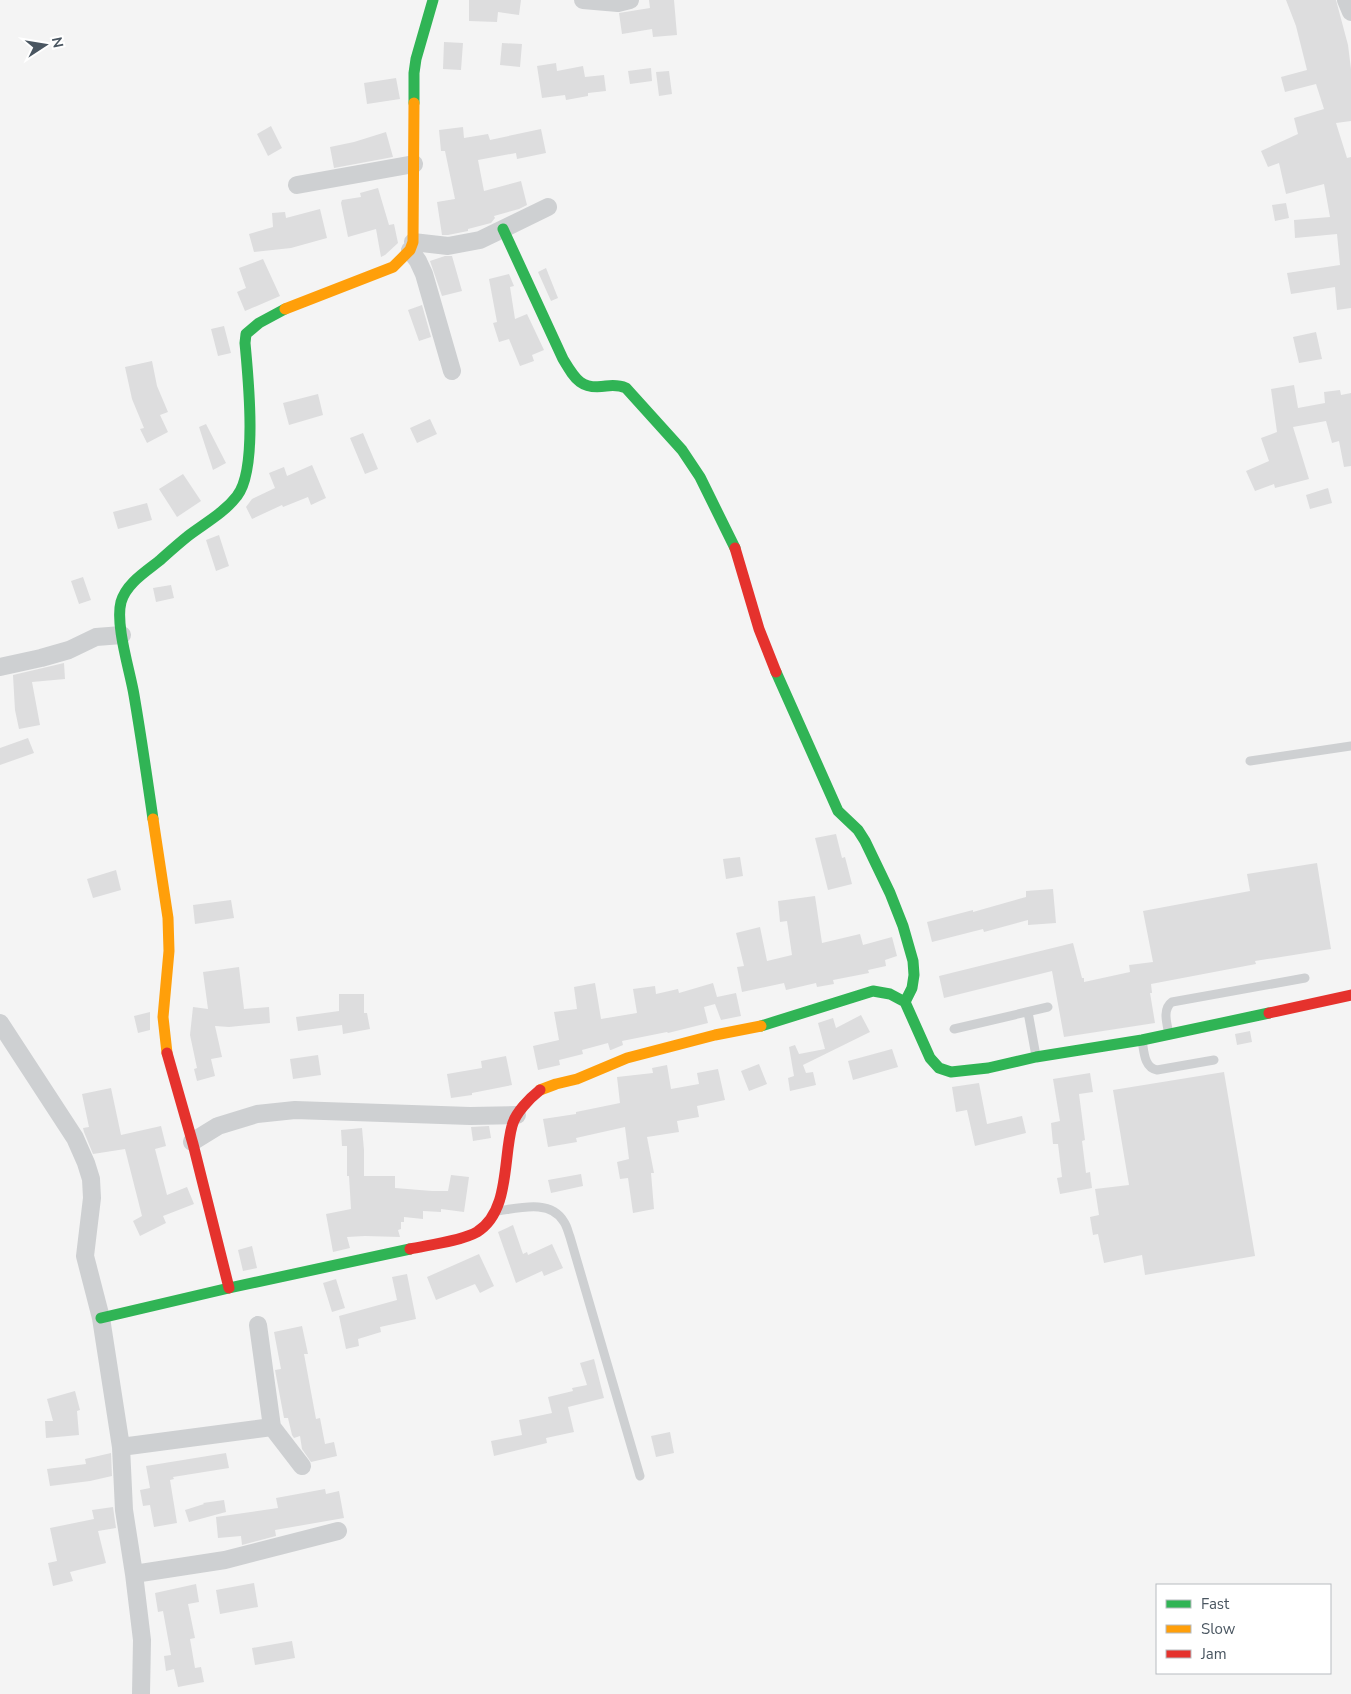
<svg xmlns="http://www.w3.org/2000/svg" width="1351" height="1694" viewBox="0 0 1351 1694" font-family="'Nunito Sans',sans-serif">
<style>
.building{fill:#ddddde}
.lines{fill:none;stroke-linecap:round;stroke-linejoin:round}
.lane{stroke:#ced0d2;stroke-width:9}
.street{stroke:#ced0d2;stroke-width:18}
.fast{stroke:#30b455;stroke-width:11}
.slow{stroke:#ff9f0a;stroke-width:11}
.jam{stroke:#e5322d;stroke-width:11}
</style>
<rect width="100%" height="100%" fill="#f4f4f4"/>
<path class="building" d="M 469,0 L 521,0 L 519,15 L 498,12 L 497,22 L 469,21 Z
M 649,0 L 674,0 L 677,35 L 653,37 L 652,29 L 622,34 L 619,13 L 650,8 Z
M 1286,0 L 1336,0 L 1348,45 L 1351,69 L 1351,121 L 1336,123 L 1347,158 L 1351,157 L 1351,308 L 1337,310 L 1335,287 L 1291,294 L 1287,273 L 1340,265 L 1337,234 L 1295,238 L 1294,220 L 1330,217 L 1324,184 L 1286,194 L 1279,163 L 1268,167 L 1261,151 L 1298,134 L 1294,118 L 1324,109 L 1316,84 L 1285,92 L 1281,77 L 1307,70 L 1296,26 Z
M 444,42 L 463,43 L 461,70 L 443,69 Z
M 502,43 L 522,44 L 520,67 L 500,65 Z
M 556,63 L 557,71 L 583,66 L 585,77 L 604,75 L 606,91 L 588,93 L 588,96 L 566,100 L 565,95 L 542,98 L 537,66 Z
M 651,68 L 652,81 L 630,84 L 628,71 Z
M 669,71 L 672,94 L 659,96 L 656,72 Z
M 396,78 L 400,99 L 367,104 L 364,83 Z
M 271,126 L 282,148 L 268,156 L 257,134 Z
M 463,127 L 464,138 L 488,134 L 490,140 L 541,129 L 546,153 L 517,159 L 516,153 L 478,160 L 484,191 L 521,181 L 527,205 L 519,209 L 494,216 L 495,218 L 491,223 L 468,229 L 468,231 L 448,235 L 442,235 L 437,202 L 455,199 L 445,151 L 441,151 L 439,130 Z
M 386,132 L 393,157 L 334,168 L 330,147 L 354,142 Z
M 378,188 L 389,225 L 394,224 L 398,243 L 385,255 L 381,257 L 376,229 L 348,237 L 341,203 L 342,200 L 361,197 L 360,193 Z
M 1286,203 L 1289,218 L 1275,221 L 1272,205 Z
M 320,209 L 327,238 L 291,248 L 254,252 L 249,234 L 273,227 L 272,213 L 285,212 L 286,218 Z
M 445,256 L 452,256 L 462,291 L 442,296 L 430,261 Z
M 263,259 L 280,296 L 245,311 L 237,292 L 246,288 L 239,268 Z
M 546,268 L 558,298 L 551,301 L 538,272 Z
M 509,274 L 514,286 L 510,287 L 515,319 L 527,314 L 544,350 L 532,355 L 534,361 L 520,366 L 509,339 L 499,342 L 493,323 L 497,322 L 489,279 Z
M 422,305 L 431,337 L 419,341 L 408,310 Z
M 224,326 L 231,353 L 218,356 L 211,329 Z
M 1316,332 L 1322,359 L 1299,363 L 1293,337 Z
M 152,361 L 157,386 L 168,412 L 160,415 L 168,432 L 147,443 L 140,429 L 144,428 L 132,399 L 125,367 Z
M 1294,385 L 1298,408 L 1325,403 L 1324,392 L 1340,390 L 1341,395 L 1351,393 L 1351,466 L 1344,467 L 1339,441 L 1332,443 L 1326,421 L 1293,427 L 1309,479 L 1275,488 L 1274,484 L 1255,491 L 1246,471 L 1269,461 L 1261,438 L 1277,432 L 1271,389 Z
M 318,394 L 323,415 L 289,425 L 283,403 Z
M 430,419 L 437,434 L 417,443 L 410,428 Z
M 206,424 L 226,463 L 213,470 L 199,427 Z
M 363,433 L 378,469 L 365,474 L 350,438 Z
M 312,465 L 326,498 L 311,505 L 308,497 L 283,507 L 282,505 L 252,519 L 246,507 L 252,499 L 275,488 L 269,473 L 284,467 L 287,476 Z
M 183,474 L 201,501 L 177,517 L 159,489 Z
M 1328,488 L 1332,503 L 1310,509 L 1306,495 Z
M 147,503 L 152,520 L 118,529 L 113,512 Z
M 219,535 L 229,566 L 216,571 L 206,540 Z
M 83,577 L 91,600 L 79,604 L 71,581 Z
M 171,585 L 174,598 L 156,602 L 153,588 Z
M 64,663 L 65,679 L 32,682 L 40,725 L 19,729 L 15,710 L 13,675 Z
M 28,738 L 34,753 L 0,765 L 0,748 Z
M 836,834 L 842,858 L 845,857 L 852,884 L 828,890 L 815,838 Z
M 740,857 L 743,876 L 726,879 L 723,859 Z
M 1317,863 L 1331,949 L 1255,961 L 1256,964 L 1151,984 L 1152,993 L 1150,993 L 1155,1023 L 1064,1037 L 1052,971 L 944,998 L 939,976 L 1073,943 L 1082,978 L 1084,978 L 1084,982 L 1130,972 L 1129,965 L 1153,962 L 1143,911 L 1250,891 L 1247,874 Z
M 116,870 L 121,890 L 93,898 L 87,879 Z
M 1053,889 L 1056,923 L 1028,925 L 1028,920 L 984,932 L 983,929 L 932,942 L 927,922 L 973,910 L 973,912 L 1026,897 L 1026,891 Z
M 815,896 L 822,943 L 860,934 L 863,945 L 892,937 L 897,956 L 885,960 L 886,966 L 868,970 L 869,973 L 833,980 L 834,984 L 817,987 L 816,983 L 786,990 L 784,983 L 742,992 L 737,967 L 744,966 L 736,933 L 760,927 L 767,961 L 792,955 L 787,921 L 780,922 L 778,901 Z
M 231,900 L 234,918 L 195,924 L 193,905 Z
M 239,967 L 244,1009 L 269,1007 L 270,1023 L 229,1027 L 215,1026 L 222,1057 L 211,1059 L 215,1076 L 197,1081 L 194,1069 L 197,1068 L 190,1035 L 193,1007 L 208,1009 L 203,972 Z
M 595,983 L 601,1019 L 637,1013 L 633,989 L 655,986 L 656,994 L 678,989 L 679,993 L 713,983 L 717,997 L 736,993 L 741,1016 L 721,1020 L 715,1004 L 704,1007 L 708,1023 L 668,1033 L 667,1032 L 622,1041 L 623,1045 L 611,1050 L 610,1050 L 608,1043 L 582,1050 L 583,1054 L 559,1060 L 560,1065 L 538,1070 L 533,1046 L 559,1040 L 554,1012 L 577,1009 L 574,987 Z
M 339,994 L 364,994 L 364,1013 L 367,1013 L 370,1029 L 343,1034 L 342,1025 L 298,1031 L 296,1017 L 339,1011 Z
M 150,1012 L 150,1030 L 138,1033 L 134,1016 Z
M 861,1015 L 870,1032 L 803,1065 L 806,1073 L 813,1072 L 816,1085 L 790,1091 L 788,1078 L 794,1076 L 789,1047 L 795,1045 L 799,1054 L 825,1049 L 818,1023 L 833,1018 L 836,1028 Z
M 1250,1031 L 1252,1042 L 1237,1045 L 1235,1034 Z
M 892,1049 L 898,1067 L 853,1080 L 848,1061 Z
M 318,1055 L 321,1075 L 293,1079 L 290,1059 Z
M 506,1056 L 512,1085 L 472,1093 L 472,1095 L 451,1098 L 447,1074 L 482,1068 L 481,1061 Z
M 759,1064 L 767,1084 L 749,1091 L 741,1071 Z
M 667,1065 L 671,1089 L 699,1084 L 697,1073 L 718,1069 L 725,1100 L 697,1106 L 699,1117 L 677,1121 L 679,1132 L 647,1137 L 654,1173 L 651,1173 L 654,1209 L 633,1213 L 628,1178 L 620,1179 L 617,1162 L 629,1159 L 625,1127 L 576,1138 L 577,1142 L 548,1147 L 543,1119 L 576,1114 L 576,1112 L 620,1103 L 617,1077 L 653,1073 L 652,1068 Z
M 1224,1072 L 1255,1256 L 1145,1275 L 1142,1255 L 1104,1263 L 1098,1234 L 1093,1235 L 1090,1217 L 1099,1215 L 1095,1189 L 1129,1185 L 1113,1090 Z
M 1090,1073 L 1093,1092 L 1079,1094 L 1085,1140 L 1082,1141 L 1086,1173 L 1090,1172 L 1092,1188 L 1060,1194 L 1057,1178 L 1062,1177 L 1058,1144 L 1053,1144 L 1051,1123 L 1060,1121 L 1053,1079 Z
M 979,1083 L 987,1124 L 1022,1116 L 1026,1133 L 975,1146 L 967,1110 L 956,1112 L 952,1087 Z
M 111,1088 L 121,1135 L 161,1126 L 166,1146 L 155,1149 L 167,1195 L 187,1187 L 194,1204 L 163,1216 L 166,1223 L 140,1236 L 133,1221 L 142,1216 L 125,1149 L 93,1154 L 84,1132 L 83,1128 L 89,1127 L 82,1094 Z
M 489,1126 L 491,1138 L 473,1141 L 471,1127 Z
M 362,1128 L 364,1150 L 364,1176 L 395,1176 L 395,1188 L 432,1191 L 448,1191 L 451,1175 L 469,1177 L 464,1212 L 441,1209 L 441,1212 L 423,1211 L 423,1219 L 404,1217 L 404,1222 L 401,1222 L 401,1229 L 398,1230 L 400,1237 L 365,1236 L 347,1237 L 350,1248 L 333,1252 L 326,1214 L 351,1209 L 349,1176 L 347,1176 L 347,1146 L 342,1146 L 341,1130 Z
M 581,1174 L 583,1186 L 551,1193 L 548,1180 Z
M 513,1225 L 523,1254 L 527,1252 L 528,1255 L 552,1244 L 563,1268 L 544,1276 L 542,1271 L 516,1283 L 498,1232 Z
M 252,1246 L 257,1268 L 243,1271 L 238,1250 Z
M 479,1254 L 494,1286 L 480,1293 L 475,1284 L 436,1300 L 427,1277 Z
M 407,1274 L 416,1319 L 380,1327 L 381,1332 L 358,1339 L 359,1346 L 346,1349 L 339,1316 L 397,1300 L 392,1277 Z
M 336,1279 L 345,1308 L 332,1312 L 323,1283 Z
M 302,1326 L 308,1354 L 304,1354 L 316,1419 L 320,1418 L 325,1444 L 334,1442 L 337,1456 L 311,1462 L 302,1449 L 300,1436 L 294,1438 L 292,1435 L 288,1418 L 284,1418 L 275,1370 L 281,1369 L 274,1332 Z
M 594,1359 L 604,1398 L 568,1407 L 574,1432 L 546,1438 L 547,1443 L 494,1456 L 491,1441 L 522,1435 L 519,1420 L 552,1413 L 548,1397 L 573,1391 L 572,1388 L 587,1385 L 580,1363 Z
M 75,1391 L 80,1410 L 77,1411 L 79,1435 L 46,1438 L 45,1421 L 53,1421 L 47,1399 Z
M 670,1432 L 674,1453 L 656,1457 L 651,1436 Z
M 111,1453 L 112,1476 L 90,1481 L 50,1486 L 47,1469 L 86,1464 L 85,1459 Z
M 226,1453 L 229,1468 L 173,1477 L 174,1479 L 170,1480 L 177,1523 L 154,1527 L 150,1505 L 143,1506 L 140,1490 L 150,1488 L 146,1466 Z
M 325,1489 L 326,1494 L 339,1491 L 344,1518 L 275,1530 L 276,1536 L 242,1545 L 241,1536 L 218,1538 L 216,1517 L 278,1508 L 276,1498 Z
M 224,1500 L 226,1512 L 189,1522 L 185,1510 L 204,1504 L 203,1503 Z
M 113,1507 L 116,1528 L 98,1531 L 106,1563 L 70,1572 L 73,1581 L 53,1586 L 48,1563 L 57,1561 L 50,1528 L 94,1519 L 92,1510 Z
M 254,1583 L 258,1607 L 220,1614 L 216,1590 Z
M 196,1584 L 199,1602 L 188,1604 L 195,1638 L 190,1639 L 195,1668 L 201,1667 L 204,1682 L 178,1687 L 174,1669 L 166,1671 L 164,1656 L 171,1655 L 163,1611 L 158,1612 L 155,1593 Z
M 292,1641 L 295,1658 L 255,1665 L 252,1648 Z"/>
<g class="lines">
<path class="lane" d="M 1250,761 L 1351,746
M 1028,1012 L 1036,1056
M 954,1029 L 1048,1007
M 1169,1034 C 1167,1024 1162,1009 1172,1002 L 1305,978
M 1142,1040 C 1144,1051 1144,1068 1157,1070 L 1214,1060
M 498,1211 C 519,1208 551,1199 564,1222 C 567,1226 568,1232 570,1237 L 640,1476"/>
<path class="street" d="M 583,0 L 618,3 L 630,0
M 1346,0 L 1351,12
M 297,185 L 414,164
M 413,242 L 448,246 L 480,240 L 548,207
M 410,250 L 418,261 L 424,274 L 452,371
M 0,667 L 41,658 L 69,650 L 96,637 L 122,635
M 0,1023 L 75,1138 L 86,1163 L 91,1179 L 92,1198 L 85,1256 L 101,1318 L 121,1447 L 124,1510 L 134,1574 L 142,1640 L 141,1694
M 192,1142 L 218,1126 L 257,1114 L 295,1110 L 470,1116 L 517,1115
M 258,1325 L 272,1427 L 302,1466
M 121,1447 L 272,1427
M 134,1574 L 225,1560 L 338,1531"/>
<path class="fast" d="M 414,103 L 414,73 L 416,59 L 433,0
M 503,229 L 563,359 C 575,379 581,390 606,386 C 614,385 619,385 626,388 L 682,450 L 700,477 L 735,548
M 776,672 L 838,811 L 858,830 L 865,841 L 890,893 L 903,926 L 913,961 L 914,975 L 912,988 L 905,1002
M 153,819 C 147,777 141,736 134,695 C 130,671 115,625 121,602 C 126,584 145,572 159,561 C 168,553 178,544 188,536 C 205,523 224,513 237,496 C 258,470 248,376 245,343 L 246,334 L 259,323 L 285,309
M 761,1026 L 873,991 L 890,994 L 905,1002 L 930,1058 L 939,1068 L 951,1072 L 988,1068 L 1036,1057 L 1142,1040 L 1269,1013
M 101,1318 L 229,1288 L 410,1249"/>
<path class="slow" d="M 285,309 L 393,267 L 410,250 L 413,242 L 414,103
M 153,819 L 168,918 L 169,951 L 163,1017 L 167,1053
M 540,1090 L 556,1084 L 577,1079 L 627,1058 L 715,1035 L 761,1026"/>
<path class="jam" d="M 735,548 L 759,629 L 776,672
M 1269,1013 L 1351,995
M 167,1053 L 193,1144 L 229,1288
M 410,1249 C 429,1245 461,1241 477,1232 C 510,1212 503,1158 512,1126 C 515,1113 530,1098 540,1090"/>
</g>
<rect x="1156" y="1584" width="175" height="90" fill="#ffffff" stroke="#b7bbc0"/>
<rect x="1166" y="1600" width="25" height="8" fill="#30b455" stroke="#b7bbc0"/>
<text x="1201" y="1609" font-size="15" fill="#4a5661">Fast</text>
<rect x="1166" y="1625" width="25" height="8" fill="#ff9f0a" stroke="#b7bbc0"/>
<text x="1201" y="1634" font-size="15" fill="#4a5661">Slow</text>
<rect x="1166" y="1650" width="25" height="8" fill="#e5322d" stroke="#b7bbc0"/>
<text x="1201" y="1659" font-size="15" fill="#4a5661">Jam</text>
<g transform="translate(45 45) rotate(78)" stroke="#ffffff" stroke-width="4" paint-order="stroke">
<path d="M0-4L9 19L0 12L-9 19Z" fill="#4a5661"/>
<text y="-8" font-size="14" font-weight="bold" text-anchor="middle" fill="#4a5661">N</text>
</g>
</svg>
